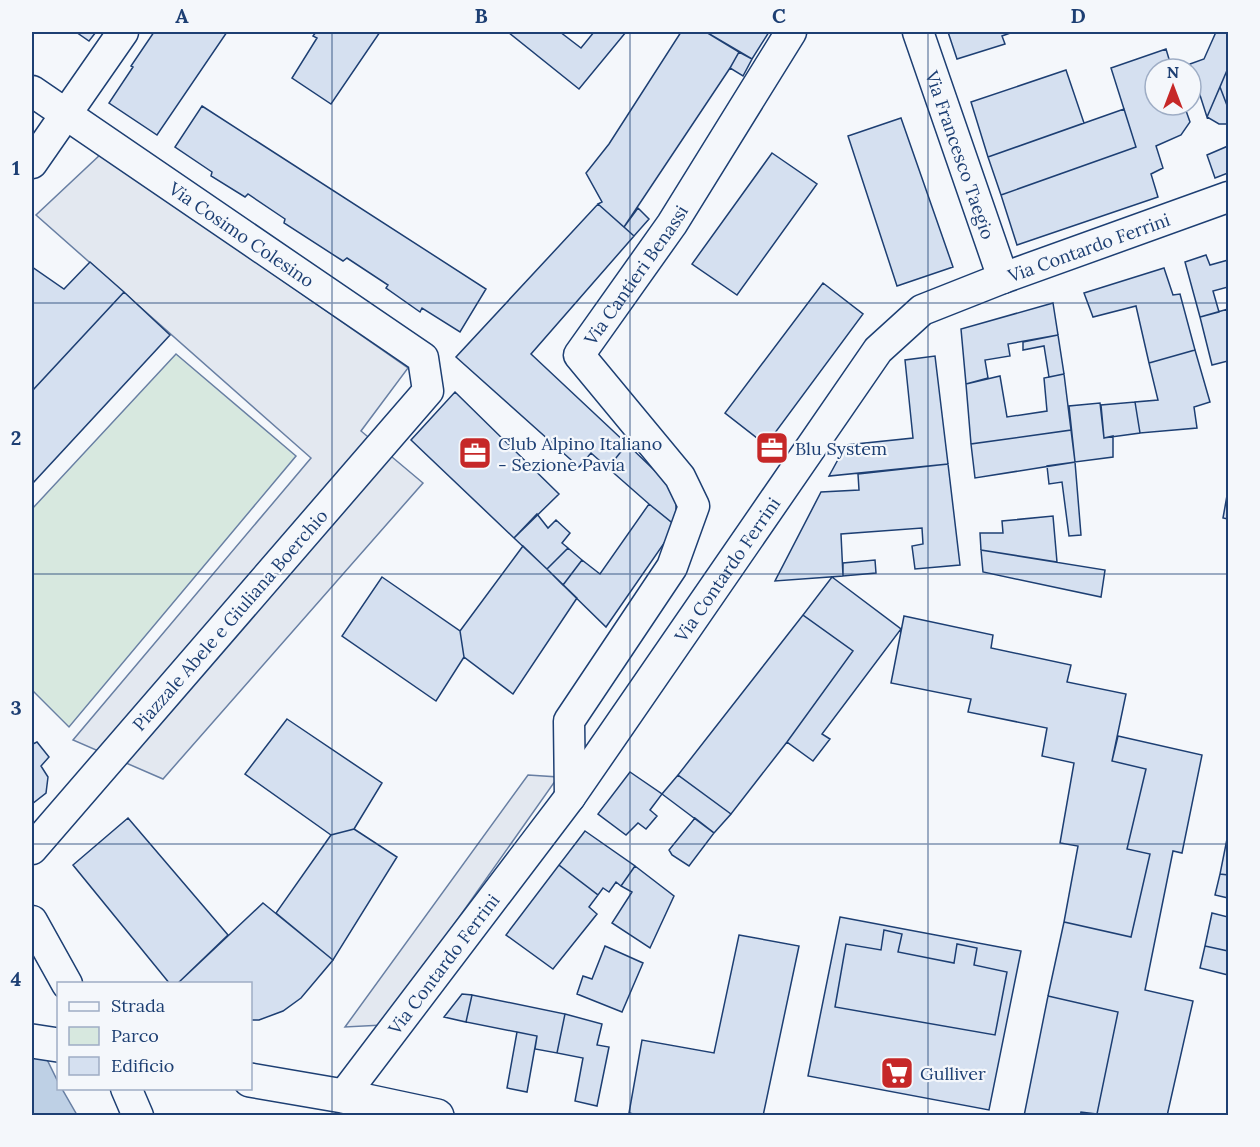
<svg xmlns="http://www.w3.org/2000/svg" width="1260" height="1147" viewBox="0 0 1260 1147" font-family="Lora,serif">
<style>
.park{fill:#d7e8df;stroke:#687fa3;stroke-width:1.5}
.parking{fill:#e3e8f0;stroke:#687fa3;stroke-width:1.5}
.water{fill:#bed0e5;stroke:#687fa3;stroke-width:1.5}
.building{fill:#d5e0f0;stroke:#1d3f73;stroke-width:1.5;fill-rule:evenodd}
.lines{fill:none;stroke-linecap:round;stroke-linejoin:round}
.street-casing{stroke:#1d3f73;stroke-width:33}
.secondary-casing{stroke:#1d3f73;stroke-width:36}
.street{stroke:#f4f7fb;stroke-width:30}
.secondary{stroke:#f4f7fb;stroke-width:33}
.grid{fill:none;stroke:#1d3f73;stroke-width:1.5;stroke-opacity:0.55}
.labels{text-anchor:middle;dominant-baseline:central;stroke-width:4.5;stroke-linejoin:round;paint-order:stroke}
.street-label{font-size:18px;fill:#1d3f73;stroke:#f4f7fb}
.poi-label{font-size:18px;fill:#1d3f73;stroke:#f4f7fb;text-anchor:start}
.neatline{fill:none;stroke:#1d3f73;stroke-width:2}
.grid-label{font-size:20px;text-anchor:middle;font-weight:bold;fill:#1d3f73}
</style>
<rect width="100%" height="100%" fill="#f4f7fb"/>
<path class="park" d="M 176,354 L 296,456 L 69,727 L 32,690 L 32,509 Z"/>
<path class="parking" d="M 101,154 L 408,368 L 361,431 L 423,483 L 163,779 L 73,740 L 311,458 L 36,215 Z
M 528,775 L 558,777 L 383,1025 L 345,1027 Z"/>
<path class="water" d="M 32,1029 L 58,1082 L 58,1088 L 62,1089 L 77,1115 L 32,1115 Z"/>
<path class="building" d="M 76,32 L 96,32 L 89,41 Z
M 154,32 L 227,32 L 157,135 L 109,103 L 133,67 L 131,66 Z
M 316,32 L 380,32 L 331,104 L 292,78 L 317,38 L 313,36 Z
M 508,32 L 560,32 L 581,48 L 594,32 L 626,32 L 579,89 Z
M 681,32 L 706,32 L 739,52 L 730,68 L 624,227 L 598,204 L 602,202 L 586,173 L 609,144 Z
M 706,32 L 769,32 L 752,59 Z
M 948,32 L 1013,32 L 1002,36 L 1005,44 L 957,59 Z
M 1216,32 L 1228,32 L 1228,68 L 1207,117 L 1190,64 L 1204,59 Z
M 1166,49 L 1172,69 L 1155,69 L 1155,105 L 1184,105 L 1190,122 L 1181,135 L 1156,146 L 1163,168 L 1151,174 L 1158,197 L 1017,245 L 1001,195 L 1136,147 L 1111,68 Z
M 739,52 L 752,59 L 743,76 L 730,68 Z
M 1228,68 L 1228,108 L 1220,87 Z
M 1066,70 L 1084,123 L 988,157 L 971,102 Z
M 1220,87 L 1228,108 L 1228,124 L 1219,124 L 1207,117 Z
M 202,106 L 486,289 L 460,332 L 422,308 L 420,312 L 386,288 L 388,285 L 347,258 L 343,261 L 284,223 L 285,219 L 248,194 L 245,197 L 211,176 L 212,172 L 175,147 Z
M 1124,109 L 1136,147 L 1001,195 L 988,157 Z
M 901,118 L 953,267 L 897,286 L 848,136 Z
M 1228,146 L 1228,173 L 1215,178 L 1207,155 Z
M 772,153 L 817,184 L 737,295 L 692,264 Z
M 598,204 L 634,236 L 531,354 L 627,444 L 608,468 L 591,453 L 579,467 L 456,357 Z
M 638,208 L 649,219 L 634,236 L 624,227 Z
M 1206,255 L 1210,265 L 1228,260 L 1228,287 L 1213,291 L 1219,312 L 1200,317 L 1185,262 Z
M 90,262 L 124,292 L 32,391 L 32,324 L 33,323 L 32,322 L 32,267 L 64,289 Z
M 1164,268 L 1173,295 L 1180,294 L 1195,350 L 1149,363 L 1136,306 L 1093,317 L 1084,293 Z
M 823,283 L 863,314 L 766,445 L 725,413 Z
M 124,292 L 170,335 L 32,484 L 32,391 Z
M 1053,303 L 1058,335 L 1008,344 L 1010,356 L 985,360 L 988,378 L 966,384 L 961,329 Z
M 1228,309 L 1228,361 L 1212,365 L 1200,317 Z
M 1058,335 L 1064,374 L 1049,377 L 1044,346 L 1023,350 L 1023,342 Z
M 1195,350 L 1210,402 L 1194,407 L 1197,428 L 1140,433 L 1135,402 L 1158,400 L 1149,363 Z
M 935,356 L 948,464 L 829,476 L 846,445 L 913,438 L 905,360 Z
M 1064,374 L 1071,430 L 971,444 L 966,384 L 1000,376 L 1007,417 L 1047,411 L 1044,378 Z
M 455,392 L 559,494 L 514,538 L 411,440 Z
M 1135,402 L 1140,433 L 1104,438 L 1101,405 Z
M 1100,403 L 1104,438 L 1113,436 L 1113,457 L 1075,462 L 1069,406 Z
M 1071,430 L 1075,462 L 975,478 L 971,444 Z
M 627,444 L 676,491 L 676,526 L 649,504 L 608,468 Z
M 1075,462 L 1081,535 L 1069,536 L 1062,482 L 1049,484 L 1047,466 Z
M 948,464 L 960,565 L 915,569 L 912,546 L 923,544 L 922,528 L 841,534 L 843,576 L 775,581 L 821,492 L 859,490 L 858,474 Z
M 1228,490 L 1228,519 L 1223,518 Z
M 649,504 L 676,526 L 606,627 L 563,585 L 582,560 L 600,574 Z
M 537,514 L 548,528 L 556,520 L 570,533 L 562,543 L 568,548 L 547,569 L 514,538 Z
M 1053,516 L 1057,562 L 981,550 L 980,533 L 1003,533 L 1002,521 Z
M 523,546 L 577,598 L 513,694 L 464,657 L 460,631 Z
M 568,548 L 582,560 L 563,585 L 547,569 Z
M 981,550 L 1105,570 L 1101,597 L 983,572 Z
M 875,560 L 876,573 L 843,576 L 843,563 Z
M 382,577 L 460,631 L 464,657 L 436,701 L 342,636 Z
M 832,577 L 901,629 L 822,734 L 830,739 L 813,761 L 787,742 L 853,651 L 803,615 Z
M 803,615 L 853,651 L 787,742 L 731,814 L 678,775 Z
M 904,616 L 993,635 L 991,648 L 1071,665 L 1067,682 L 1126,694 L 1112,761 L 1146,769 L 1127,849 L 1150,854 L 1131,937 L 1064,922 L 1078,846 L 1060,843 L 1074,763 L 1042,756 L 1047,728 L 968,712 L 971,699 L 891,683 Z
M 287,719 L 382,783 L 354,829 L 331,835 L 245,774 Z
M 1118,736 L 1202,755 L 1182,853 L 1173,851 L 1145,990 L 1193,1001 L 1167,1116 L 1080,1116 L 1081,1112 L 1097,1114 L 1118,1012 L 1048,996 L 1064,922 L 1131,937 L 1150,854 L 1127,849 L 1146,769 L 1112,761 Z
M 32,742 L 33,744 L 37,742 L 49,757 L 41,766 L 48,777 L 46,793 L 32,804 Z
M 630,772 L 662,794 L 650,810 L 657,816 L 646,829 L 638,823 L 626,835 L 598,814 Z
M 678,775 L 731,814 L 714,833 L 662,794 Z
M 128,818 L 228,935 L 177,984 L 170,984 L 73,865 Z
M 695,818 L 714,833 L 689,866 L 672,855 L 669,850 Z
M 354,829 L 397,857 L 333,960 L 276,913 L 331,835 Z
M 585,831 L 635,866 L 621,886 L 616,882 L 609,892 L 603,888 L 598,895 L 559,865 Z
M 1228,834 L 1228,875 L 1220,874 Z
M 559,865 L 598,895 L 589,907 L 597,914 L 553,969 L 506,935 Z
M 635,866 L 674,896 L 650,948 L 612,923 L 632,892 L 621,886 Z
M 1220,874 L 1228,875 L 1228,898 L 1215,895 Z
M 263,903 L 333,960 L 301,998 L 283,1011 L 259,1020 L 250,1020 L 250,984 L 177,984 Z
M 1212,913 L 1228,917 L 1228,951 L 1205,946 Z
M 840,917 L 1021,951 L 989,1110 L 808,1076 ZM 884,930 L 902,934 L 898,952 L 954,963 L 957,944 L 977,948 L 974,965 L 1007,972 L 995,1035 L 835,1007 L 846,944 L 881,950 Z
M 884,930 L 902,934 L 898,952 L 954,963 L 957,944 L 977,948 L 974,965 L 1007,972 L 995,1035 L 835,1007 L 846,944 L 881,950 Z
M 739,935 L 799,946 L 763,1116 L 643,1116 L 629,1113 L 642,1040 L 714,1053 Z
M 605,946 L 643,963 L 622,1012 L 577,994 L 583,976 L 592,979 Z
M 1205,946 L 1228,951 L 1228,975 L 1200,968 Z
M 462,994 L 472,995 L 466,1022 L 444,1017 Z
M 472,995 L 565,1014 L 557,1053 L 535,1049 L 537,1036 L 466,1022 Z
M 1048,996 L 1118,1012 L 1097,1114 L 1081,1112 L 1080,1116 L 1024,1116 Z
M 565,1014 L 602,1024 L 597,1045 L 609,1047 L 597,1106 L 575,1101 L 583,1058 L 557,1053 Z
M 517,1032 L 537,1036 L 527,1092 L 507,1088 Z"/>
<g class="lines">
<defs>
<g id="street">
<path id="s1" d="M 918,32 L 1003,278"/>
<path id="s2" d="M 32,91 L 423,358 L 428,391 L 32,849"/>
<path d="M 32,163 L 123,32"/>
<path id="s3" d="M 570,797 L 569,721 L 672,567 L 694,506 L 680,477 L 579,355 L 672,224 L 791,32"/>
<path d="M 32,921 L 67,984"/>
<path d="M 126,1088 L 138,1116"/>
<path id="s4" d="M 343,1096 L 570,797 L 878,350 L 922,310 L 1003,278 L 1228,197"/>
</g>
<path id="secondary" d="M 32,1041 L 58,1045
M 250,1080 L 343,1096 L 437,1116"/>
</defs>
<use href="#street" class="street-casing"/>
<use href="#secondary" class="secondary-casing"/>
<use href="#street" class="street"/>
<use href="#secondary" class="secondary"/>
</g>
<path class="grid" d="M 332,32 L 332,1116M 630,32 L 630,1116M 928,32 L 928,1116M 32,303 L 1228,303M 32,574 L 1228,574M 32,844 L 1228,844"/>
<defs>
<symbol id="office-square" viewBox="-11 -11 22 22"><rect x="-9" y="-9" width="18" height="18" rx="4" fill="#c62828" stroke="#f4f7fb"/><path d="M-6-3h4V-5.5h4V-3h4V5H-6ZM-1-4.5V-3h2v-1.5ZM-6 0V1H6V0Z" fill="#fff"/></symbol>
<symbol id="supermarket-square" viewBox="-11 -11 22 22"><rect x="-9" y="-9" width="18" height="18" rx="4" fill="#c62828" stroke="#f4f7fb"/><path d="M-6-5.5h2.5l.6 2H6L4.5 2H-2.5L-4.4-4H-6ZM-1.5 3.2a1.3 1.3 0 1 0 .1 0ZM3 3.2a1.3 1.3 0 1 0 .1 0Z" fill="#fff"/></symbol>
</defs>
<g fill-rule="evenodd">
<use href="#office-square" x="753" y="429" width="38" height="38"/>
<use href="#office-square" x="456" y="434" width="38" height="38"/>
<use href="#supermarket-square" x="878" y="1054" width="38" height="38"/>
</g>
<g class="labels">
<g class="street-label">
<text stroke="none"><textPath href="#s1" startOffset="130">Via Francesco Taegio</textPath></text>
<text stroke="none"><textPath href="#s2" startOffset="254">Via Cosimo Colesino</textPath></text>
<text stroke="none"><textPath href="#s4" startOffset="1156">Via Contardo Ferrini</textPath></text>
<text stroke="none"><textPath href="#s3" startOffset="615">Via Cantieri Benassi</textPath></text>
<text stroke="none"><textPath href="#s4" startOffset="652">Via Contardo Ferrini</textPath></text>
<text transform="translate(230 620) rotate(-49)">Piazzale Abele e Giuliana Boerchio</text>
<text stroke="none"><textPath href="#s4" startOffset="166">Via Contardo Ferrini</textPath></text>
</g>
<g class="poi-label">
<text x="498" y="443">Club Alpino Italiano<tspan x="498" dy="21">- Sezione Pavia</tspan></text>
<text x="795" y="448">Blu System</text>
<text x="920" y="1073">Gulliver</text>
</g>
</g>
<rect width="1260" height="1147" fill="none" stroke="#f4f7fb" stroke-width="66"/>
<rect x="57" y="982" width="195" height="108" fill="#f4f7fb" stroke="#9eadc5" stroke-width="1.5"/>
<rect x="69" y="1002" width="30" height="9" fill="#f4f7fb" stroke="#9eadc5" stroke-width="1.5"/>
<text x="111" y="1012" font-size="18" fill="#1d3f73">Strada</text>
<rect x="69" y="1027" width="30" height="18" fill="#d7e8df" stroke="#9eadc5" stroke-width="1.5"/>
<text x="111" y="1042" font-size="18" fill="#1d3f73">Parco</text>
<rect x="69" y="1057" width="30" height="18" fill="#d5e0f0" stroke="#9eadc5" stroke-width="1.5"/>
<text x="111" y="1072" font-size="18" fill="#1d3f73">Edificio</text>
<g transform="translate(1173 87)"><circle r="28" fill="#f4f7fb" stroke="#9eadc5" stroke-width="1.5"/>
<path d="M0-4.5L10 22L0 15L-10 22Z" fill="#c62828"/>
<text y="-9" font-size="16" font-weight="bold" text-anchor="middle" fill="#1d3f73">N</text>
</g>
<rect x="33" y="33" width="1194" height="1081" class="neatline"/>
<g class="grid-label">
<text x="182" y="23">A</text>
<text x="481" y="23">B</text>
<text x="779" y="23">C</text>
<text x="1078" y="23">D</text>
<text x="16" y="175">1</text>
<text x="16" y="445">2</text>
<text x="16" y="715">3</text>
<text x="16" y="986">4</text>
</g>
</svg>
